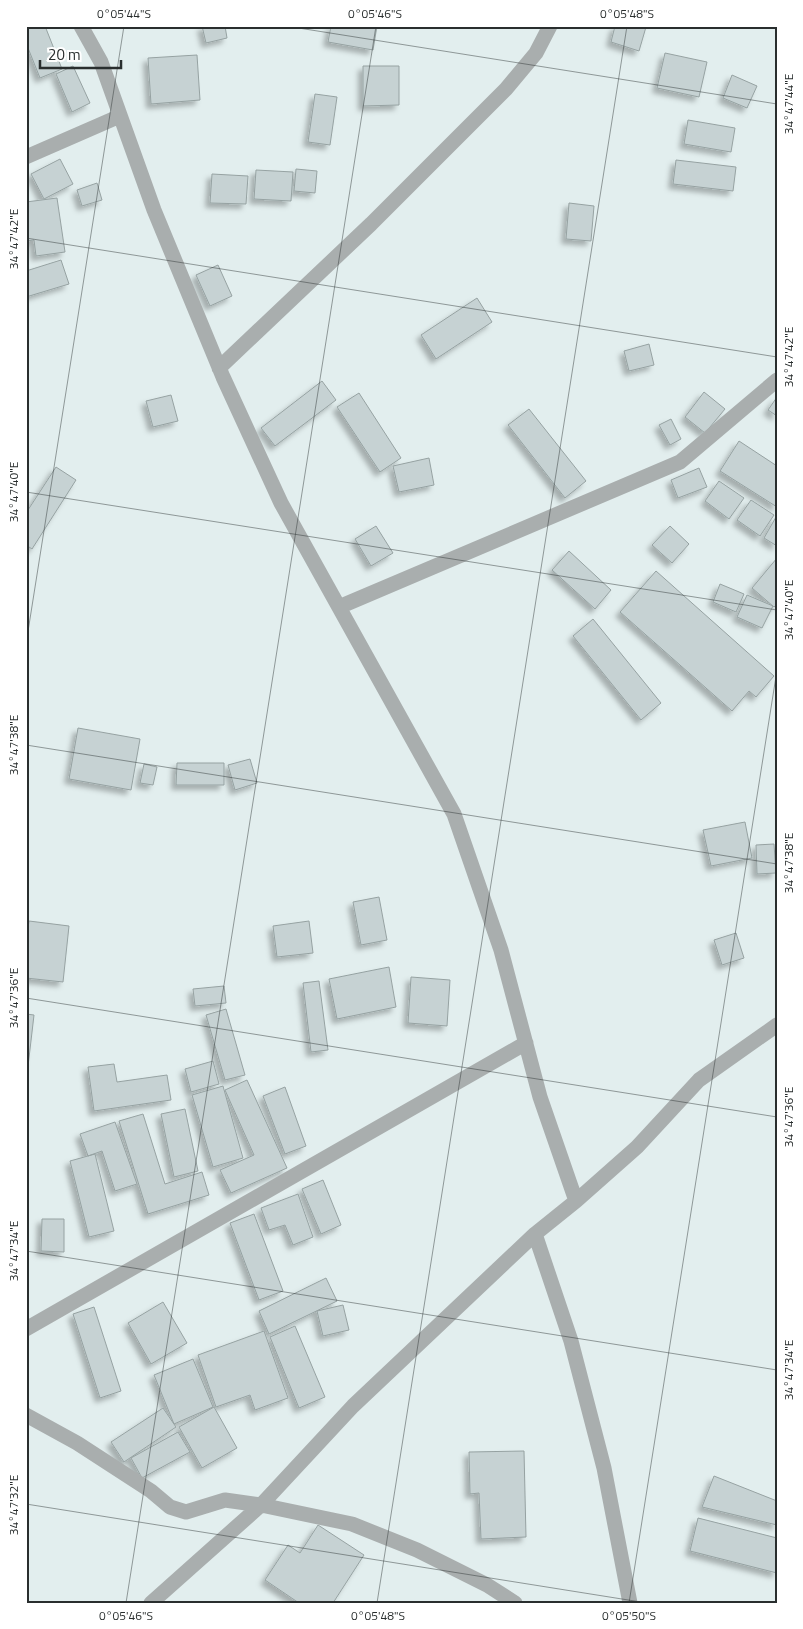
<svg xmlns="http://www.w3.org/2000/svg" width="803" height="1629" viewBox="0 0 803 1629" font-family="'Titillium Web',sans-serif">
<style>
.building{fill:#c6d2d3;stroke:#96a2a2;filter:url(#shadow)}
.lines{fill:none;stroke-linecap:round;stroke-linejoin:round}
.minor{stroke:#a9aeae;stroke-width:15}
.ticks{fill:none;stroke:#292e2e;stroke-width:1;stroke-opacity:0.45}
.neatline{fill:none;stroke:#292e2e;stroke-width:2}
.ticks-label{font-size:12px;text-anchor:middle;fill:#292e2e}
</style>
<defs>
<filter id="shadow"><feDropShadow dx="-4.5" dy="4.5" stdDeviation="2.5" flood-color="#0004"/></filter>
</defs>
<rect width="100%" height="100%" fill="#e2eeee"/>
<path class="building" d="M 26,26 L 45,26 L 62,69 L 40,78 L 26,43 Z
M 202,26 L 225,26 L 227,38 L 206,43 Z
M 331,26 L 377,26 L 373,50 L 328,42 Z
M 615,26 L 646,27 L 639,51 L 611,42 Z
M 665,53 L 707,62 L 699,97 L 657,88 Z
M 197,55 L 200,100 L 151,104 L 148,58 Z
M 73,66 L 90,103 L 72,112 L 56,74 Z
M 363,66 L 399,66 L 399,105 L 363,106 Z
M 732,75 L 757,86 L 747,108 L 723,98 Z
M 315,94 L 337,97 L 330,145 L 308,142 Z
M 688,120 L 735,128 L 731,152 L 684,144 Z
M 60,159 L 73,184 L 44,199 L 31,174 Z
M 676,160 L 736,167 L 733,191 L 673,184 Z
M 296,169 L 317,171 L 315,193 L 294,191 Z
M 256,170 L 293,172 L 291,201 L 254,199 Z
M 212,174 L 248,176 L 246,204 L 210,203 Z
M 97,183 L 102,200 L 82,206 L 77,190 Z
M 57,198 L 65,252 L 36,256 L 34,240 L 26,241 L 26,202 Z
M 569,203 L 594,206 L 591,241 L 566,239 Z
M 61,260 L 69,284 L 26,297 L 26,271 Z
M 218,265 L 232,296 L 210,306 L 196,275 Z
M 477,298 L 492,322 L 436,359 L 421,335 Z
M 649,344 L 654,365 L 629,371 L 624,351 Z
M 322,381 L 336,400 L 275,446 L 261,428 Z
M 704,392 L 725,409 L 705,433 L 685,417 Z
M 359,393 L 401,458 L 380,472 L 337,407 Z
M 171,395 L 178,421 L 153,427 L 146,401 Z
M 777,397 L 777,416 L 768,410 Z
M 529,409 L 586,481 L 565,498 L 508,425 Z
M 671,419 L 681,439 L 670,445 L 659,425 Z
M 739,441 L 777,466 L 777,507 L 720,471 Z
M 429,458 L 434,485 L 399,492 L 393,466 Z
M 56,467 L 76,480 L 32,549 L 26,545 L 26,513 Z
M 699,468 L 707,487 L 678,498 L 671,480 Z
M 719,481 L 744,498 L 729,519 L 705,501 Z
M 751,500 L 774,515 L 760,536 L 737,520 Z
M 776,517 L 777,517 L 777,546 L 764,538 Z
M 376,526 L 393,553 L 371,566 L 355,539 Z
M 670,526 L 689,544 L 672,563 L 652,545 Z
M 569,551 L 611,590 L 595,609 L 552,570 Z
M 777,558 L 777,604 L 774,607 L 752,588 Z
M 656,571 L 774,676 L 756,697 L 749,691 L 732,711 L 620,612 Z
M 720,584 L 744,594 L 736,612 L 713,602 Z
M 747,595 L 773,606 L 762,628 L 737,617 Z
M 593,619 L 661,703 L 641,720 L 573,636 Z
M 78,728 L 140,739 L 131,790 L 69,779 Z
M 250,759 L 257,783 L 235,790 L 228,765 Z
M 177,763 L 224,763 L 224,785 L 176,785 Z
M 144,764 L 157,767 L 153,785 L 140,783 Z
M 745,822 L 752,858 L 711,866 L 703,830 Z
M 774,844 L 776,873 L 757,874 L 756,845 Z
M 379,897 L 387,940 L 361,945 L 353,902 Z
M 29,921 L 69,926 L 63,982 L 26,978 L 26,942 Z
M 309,921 L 313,953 L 277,957 L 273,926 Z
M 736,933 L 744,958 L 722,965 L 714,940 Z
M 389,967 L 396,1007 L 337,1019 L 329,979 Z
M 411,977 L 450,980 L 447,1026 L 408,1023 Z
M 319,981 L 328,1050 L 311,1052 L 303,983 Z
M 224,986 L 226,1003 L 195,1006 L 193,989 Z
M 226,1009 L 245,1075 L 225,1080 L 206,1015 Z
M 26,1014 L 34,1015 L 27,1075 L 26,1075 Z
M 213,1061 L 219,1084 L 191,1092 L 185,1069 Z
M 114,1064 L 117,1082 L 167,1075 L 171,1100 L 94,1111 L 88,1067 Z
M 247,1080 L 287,1168 L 231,1193 L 220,1170 L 254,1155 L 225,1090 Z
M 223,1086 L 243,1158 L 213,1167 L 192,1095 Z
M 285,1087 L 306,1146 L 285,1154 L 263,1096 Z
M 185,1109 L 198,1171 L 174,1177 L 161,1114 Z
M 143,1114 L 165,1184 L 202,1172 L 209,1195 L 148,1214 L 119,1121 Z
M 115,1122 L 137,1184 L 115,1191 L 102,1151 L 88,1156 L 80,1134 Z
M 95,1154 L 114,1231 L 89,1237 L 70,1161 Z
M 323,1180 L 341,1225 L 321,1234 L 302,1189 Z
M 298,1194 L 313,1237 L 293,1245 L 285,1225 L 269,1230 L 261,1208 Z
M 254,1214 L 283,1291 L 259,1300 L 230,1223 Z
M 42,1219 L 64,1219 L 64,1252 L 41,1251 Z
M 326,1278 L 337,1301 L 269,1334 L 259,1311 Z
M 163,1302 L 187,1343 L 151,1364 L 128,1323 Z
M 343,1305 L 349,1330 L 323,1336 L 317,1311 Z
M 94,1307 L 121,1391 L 100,1398 L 73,1314 Z
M 295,1326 L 325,1397 L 299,1408 L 270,1337 Z
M 264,1331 L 288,1398 L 255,1410 L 250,1395 L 216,1407 L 198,1355 Z
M 193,1359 L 213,1407 L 174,1424 L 154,1375 Z
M 214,1407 L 237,1448 L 202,1468 L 179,1427 Z
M 163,1408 L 176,1427 L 124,1462 L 111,1442 Z
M 178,1432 L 190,1452 L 142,1478 L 131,1458 Z
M 524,1451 L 526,1537 L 481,1539 L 479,1493 L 470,1494 L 469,1452 Z
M 714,1476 L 777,1501 L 777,1525 L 702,1507 Z
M 698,1518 L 777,1538 L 777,1573 L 690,1551 Z
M 318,1525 L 364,1555 L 333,1603 L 299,1603 L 265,1580 L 288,1545 L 300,1553 Z"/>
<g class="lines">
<path class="minor" d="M 81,26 L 101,62 L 154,210 L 223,377 L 281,503 L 454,814 L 501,950 L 540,1097 L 576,1201 L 535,1234 L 571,1341 L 604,1468 L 630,1603
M 26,157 L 120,116
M 219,368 L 371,224 L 506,89 L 536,53 L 550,26
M 339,607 L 680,462 L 777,380
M 576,1201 L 637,1147 L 699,1080 L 777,1025
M 26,1329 L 526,1043
M 26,1415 L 77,1443 L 151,1491 L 170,1507 L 186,1512 L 225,1500 L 261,1505 L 352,1524 L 417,1550 L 487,1585 L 515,1603
M 151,1603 L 261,1505 L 353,1406 L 535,1234"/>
</g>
<path class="ticks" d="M 286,26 L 777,104M 26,238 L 777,357M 26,492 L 777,610M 26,644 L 124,26M 26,745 L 777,864M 26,998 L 777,1117M 26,1251 L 777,1370M 26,1504 L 647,1603M 126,1603 L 376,26M 377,1603 L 627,26M 629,1603 L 777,670"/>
<rect width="803" height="1629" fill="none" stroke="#ffffff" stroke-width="55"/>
<path d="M40 60v8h81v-8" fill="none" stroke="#292e2e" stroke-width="2.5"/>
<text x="48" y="60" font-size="15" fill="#292e2e" stroke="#ffffff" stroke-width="4" paint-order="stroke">20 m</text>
<rect x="28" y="28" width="748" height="1574" class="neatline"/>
<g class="ticks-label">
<text x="124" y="18">0°05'44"S</text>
<text x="375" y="18">0°05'46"S</text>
<text x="627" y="18">0°05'48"S</text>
<text transform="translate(789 104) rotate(-90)" y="4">34°47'44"E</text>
<text transform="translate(14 239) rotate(-90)" y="4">34°47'42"E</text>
<text transform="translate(789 357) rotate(-90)" y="4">34°47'42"E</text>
<text transform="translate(14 492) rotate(-90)" y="4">34°47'40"E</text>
<text transform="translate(789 610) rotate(-90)" y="4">34°47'40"E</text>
<text transform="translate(14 745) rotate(-90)" y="4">34°47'38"E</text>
<text transform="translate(789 863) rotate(-90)" y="4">34°47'38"E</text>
<text transform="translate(14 998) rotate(-90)" y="4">34°47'36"E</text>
<text transform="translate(789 1117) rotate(-90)" y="4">34°47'36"E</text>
<text transform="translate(14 1251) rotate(-90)" y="4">34°47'34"E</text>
<text transform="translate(789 1370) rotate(-90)" y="4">34°47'34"E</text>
<text transform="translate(14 1505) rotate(-90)" y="4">34°47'32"E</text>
<text x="126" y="1620">0°05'46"S</text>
<text x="378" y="1620">0°05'48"S</text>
<text x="629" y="1620">0°05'50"S</text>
</g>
</svg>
